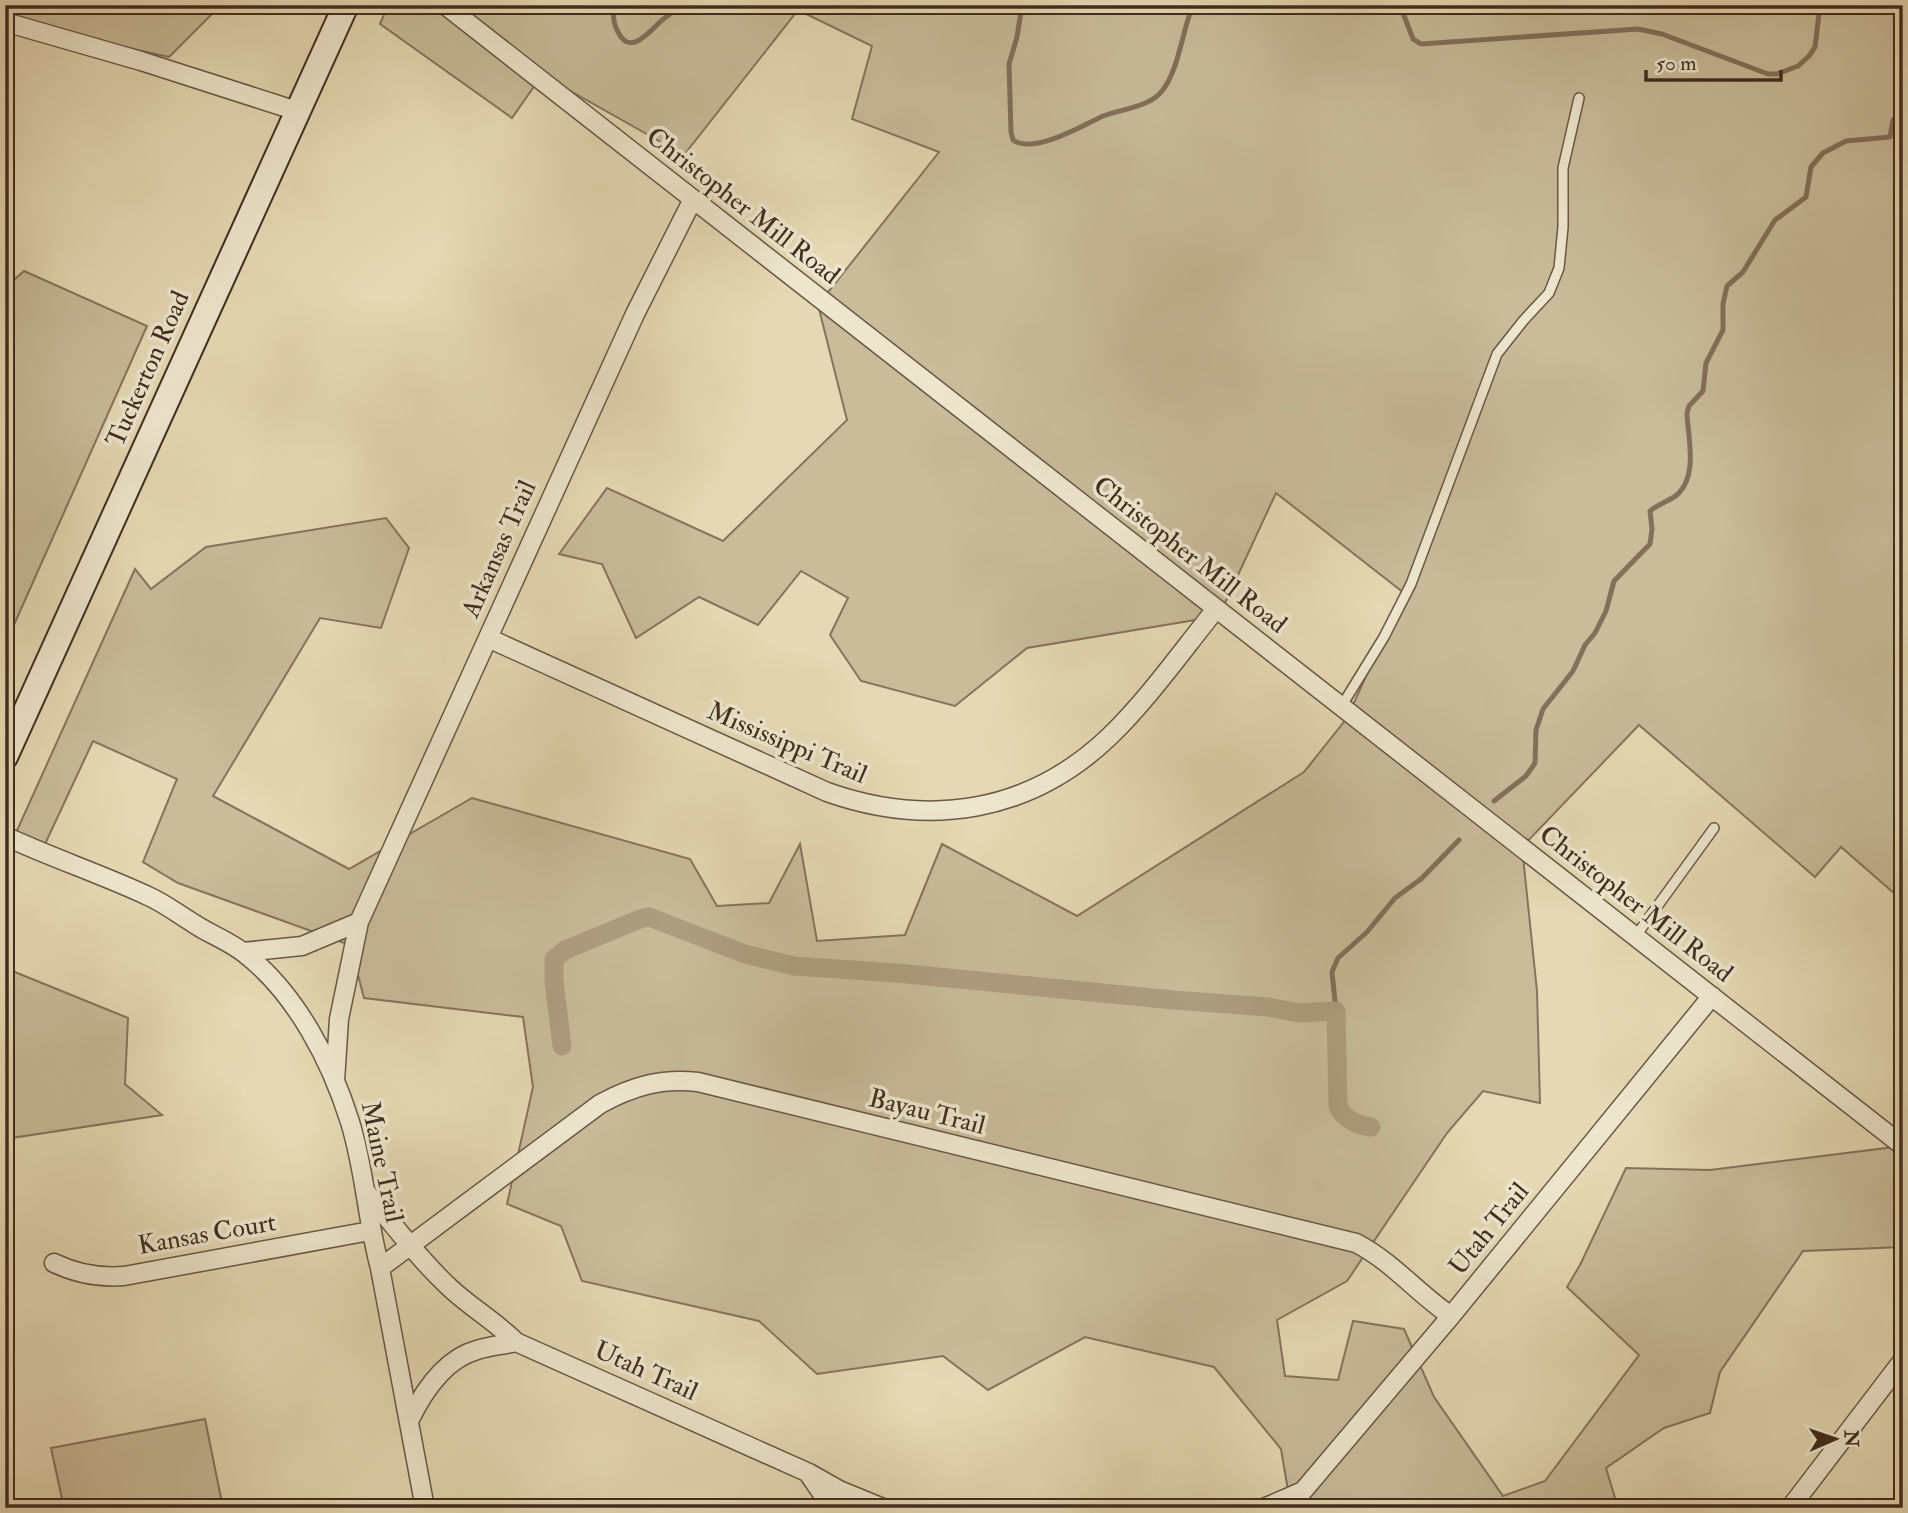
<svg xmlns="http://www.w3.org/2000/svg" width="1908" height="1513" viewBox="0 0 1908 1513" font-family="'IM FELL Double Pica',serif">
<style>
.green{fill:#c8bc9b;stroke:#84745d;stroke-width:2}
.lines{fill:none;stroke-linecap:round;stroke-linejoin:round}
.stream{stroke:#82705a;stroke-width:5}
.canal{stroke:#ad9e81;stroke-width:19}
.service-casing{stroke:#6a5744;stroke-width:12}
.minor-casing{stroke:#6a5744;stroke-width:21}
.secondary-casing{stroke:#412c1f;stroke-width:28}
.service{stroke:#ede6ce;stroke-width:9}
.minor{stroke:#ede6ce;stroke-width:18}
.secondary{stroke:#ede6ce;stroke-width:24}
.labels{text-anchor:middle;dominant-baseline:central;stroke-width:7;stroke-linejoin:round;paint-order:stroke}
.street-label{font-size:26px;fill:#412c1f;stroke:#ede6ce}
</style>
<rect width="100%" height="100%" fill="#e4d9b4"/>
<filter id="stains"><feTurbulence type="fractalNoise" baseFrequency=".00286" numOctaves="4"/><feColorMatrix values="0 0 0 0 .2 0 0 0 0 .09 0 0 0 0 .02 0 0 0 .5 -.17"/></filter>
<radialGradient id="worn" r=".72"><stop offset=".6" stop-color="#630" stop-opacity="0"/><stop offset="1" stop-color="#630" stop-opacity=".3"/></radialGradient>
<path class="green" d="M 5,5 L 221,5 L 169,57 L 5,21 Z
M 388,5 L 1903,5 L 1903,901 L 1841,847 L 1815,877 L 1639,725 L 1522,847 L 1537,991 L 1540,1103 L 1483,1091 L 1447,1133 L 1347,1281 L 1277,1320 L 1285,1376 L 1338,1380 L 1353,1321 L 1404,1329 L 1434,1397 L 1503,1496 L 1545,1481 L 1639,1355 L 1567,1287 L 1580,1265 L 1626,1168 L 1710,1170 L 1903,1146 L 1903,1247 L 1803,1251 L 1720,1372 L 1710,1413 L 1664,1428 L 1606,1468 L 1618,1508 L 1291,1508 L 1281,1449 L 1214,1367 L 1085,1337 L 988,1390 L 943,1356 L 817,1374 L 759,1321 L 582,1281 L 561,1226 L 507,1204 L 533,1087 L 523,1017 L 364,998 L 350,945 L 178,883 L 143,862 L 177,779 L 93,741 L 39,857 L 10,846 L 135,569 L 151,589 L 206,547 L 386,518 L 409,548 L 381,628 L 320,618 L 213,796 L 349,869 L 472,798 L 690,859 L 717,906 L 769,903 L 800,844 L 817,941 L 905,935 L 942,844 L 1077,916 L 1304,772 L 1347,718 L 1404,593 L 1276,493 L 1219,616 L 1027,648 L 955,706 L 861,681 L 830,635 L 848,598 L 801,571 L 758,625 L 699,597 L 636,638 L 602,564 L 559,554 L 607,488 L 723,541 L 847,420 L 818,305 L 939,152 L 852,119 L 872,46 L 798,10 L 684,155 L 542,75 L 512,118 L 380,24 Z
M 24,271 L 147,326 L 5,645 L 5,288 Z
M 5,968 L 128,1018 L 125,1084 L 162,1115 L 5,1139 Z
M 205,1419 L 223,1508 L 64,1508 L 51,1448 Z"/>
<g class="lines">
<path class="stream" d="M 614,5 C 613,16 613,23 618,32 C 630,57 649,32 661,21 C 668,15 676,10 684,5
M 1022,5 L 1017,37 L 1009,64 L 1011,132 L 1013,140 C 1033,155 1084,125 1103,116 C 1121,109 1150,107 1162,91 C 1179,70 1182,31 1193,5
M 1400,5 L 1413,39 L 1421,44 L 1638,29 L 1662,34 L 1768,74 L 1777,74 L 1798,66 L 1809,56 L 1815,47 L 1820,5
M 1494,801 L 1526,776 L 1535,763 L 1536,730 L 1543,709 L 1573,671 L 1585,645 L 1595,633 L 1606,611 L 1614,581 L 1650,544 L 1652,529 L 1650,511 C 1658,504 1670,501 1678,494 C 1698,474 1688,439 1687,413 L 1689,406 L 1703,391 L 1706,363 L 1723,330 L 1723,304 L 1727,286 L 1743,272 L 1775,220 L 1806,197 L 1811,167 L 1823,153 L 1846,141 L 1890,137 L 1893,120 L 1903,113
M 1336,1011 L 1332,972 L 1338,958 L 1367,932 L 1395,898 L 1421,879 L 1459,840"/>
<path class="canal" d="M 562,1046 L 554,981 L 554,959 L 565,950 L 640,919 L 649,917 L 745,954 L 794,966 L 897,973 L 1174,1000 L 1268,1007 L 1299,1013 L 1336,1011 L 1338,1106 C 1343,1119 1358,1125 1371,1127"/>
<defs>
<path id="service" d="M 1341,707 L 1384,637 L 1411,584 L 1497,354 L 1523,321 L 1549,293 L 1559,268 L 1563,227 L 1563,168 L 1579,98
M 1635,937 L 1714,828"/>
<path id="minor" d="M 445,5 L 1903,1146
M 5,22 L 141,61 L 297,111
M 488,638 L 827,792 C 929,828 1030,813 1110,736 C 1149,698 1182,651 1216,609
M 5,836 C 52,858 101,874 148,896 C 164,903 178,914 193,923 C 209,934 229,941 244,953 C 296,993 331,1061 350,1122 C 365,1170 367,1220 380,1268 L 425,1508
M 359,922 L 635,314 L 693,199
M 243,952 L 302,946 L 359,922 L 339,1019 L 335,1081
M 366,1192 C 393,1224 418,1258 449,1287 C 470,1307 495,1321 516,1342 L 809,1473 L 839,1490 L 883,1508
M 54,1263 C 77,1274 99,1278 124,1276 L 370,1231
M 380,1268 L 600,1104 C 633,1086 661,1078 698,1082 L 1356,1243 C 1393,1262 1418,1294 1451,1316
M 409,1421 C 423,1392 444,1359 477,1350 C 490,1346 503,1345 516,1342
M 810,1476 L 832,1508
M 1264,1508 L 1303,1491 L 1451,1316 L 1712,996
M 1790,1508 L 1903,1360"/>
<path id="secondary" d="M 5,757 L 346,5"/>
</defs>
<use href="#service" class="service-casing"/>
<use href="#minor" class="minor-casing"/>
<use href="#secondary" class="secondary-casing"/>
<use href="#service" class="service"/>
<use href="#minor" class="minor"/>
<use href="#secondary" class="secondary"/>
</g>
<g class="labels">
<g class="street-label">
<text transform="translate(743 206) rotate(38)">Christopher Mill Road</text>
<text transform="translate(148 369) rotate(-66)">Tuckerton Road</text>
<text transform="translate(499 549) rotate(-66)">Arkansas Trail</text>
<text transform="translate(1190 555) rotate(38)">Christopher Mill Road</text>
<text transform="translate(787 743) rotate(23)">Mississippi Trail</text>
<text transform="translate(1636 904) rotate(38)">Christopher Mill Road</text>
<text transform="translate(927 1112) rotate(14)">Bayau Trail</text>
<text transform="translate(382 1162) rotate(78)">Maine Trail</text>
<text transform="translate(1489 1229) rotate(-51)">Utah Trail</text>
<text transform="translate(207 1234) rotate(-10)">Kansas Court</text>
<text transform="translate(646 1371) rotate(24)">Utah Trail</text>
</g>
</g>
<rect width="1908" height="1513" fill="none" stroke="#e4d9b4" stroke-width="28"/>
<rect x="7" y="7" width="1894" height="1499" fill="none" stroke="#412c1f" stroke-width="3.5"/>
<rect x="14" y="14" width="1880" height="1485" fill="none" stroke="#412c1f" stroke-width="2"/>
<g transform="translate(1835 1439) rotate(88)" stroke="#ede6ce" stroke-width="5" paint-order="stroke">
<path d="M0-5L12 26L0 18L-12 26Z" fill="#412c1f"/>
<text y="-10" font-size="19" font-weight="bold" text-anchor="middle" fill="#412c1f">N</text>
</g>
<path d="M1646 70v10h135v-10" fill="none" stroke="#412c1f" stroke-width="3.5"/>
<text x="1656" y="70" font-size="21" fill="#412c1f" stroke="#ede6ce" stroke-width="5" paint-order="stroke">50 m</text>
<rect width="100%" height="100%" filter="url(#stains)"/>
<rect width="100%" height="100%" fill="url(#worn)"/>
</svg>
